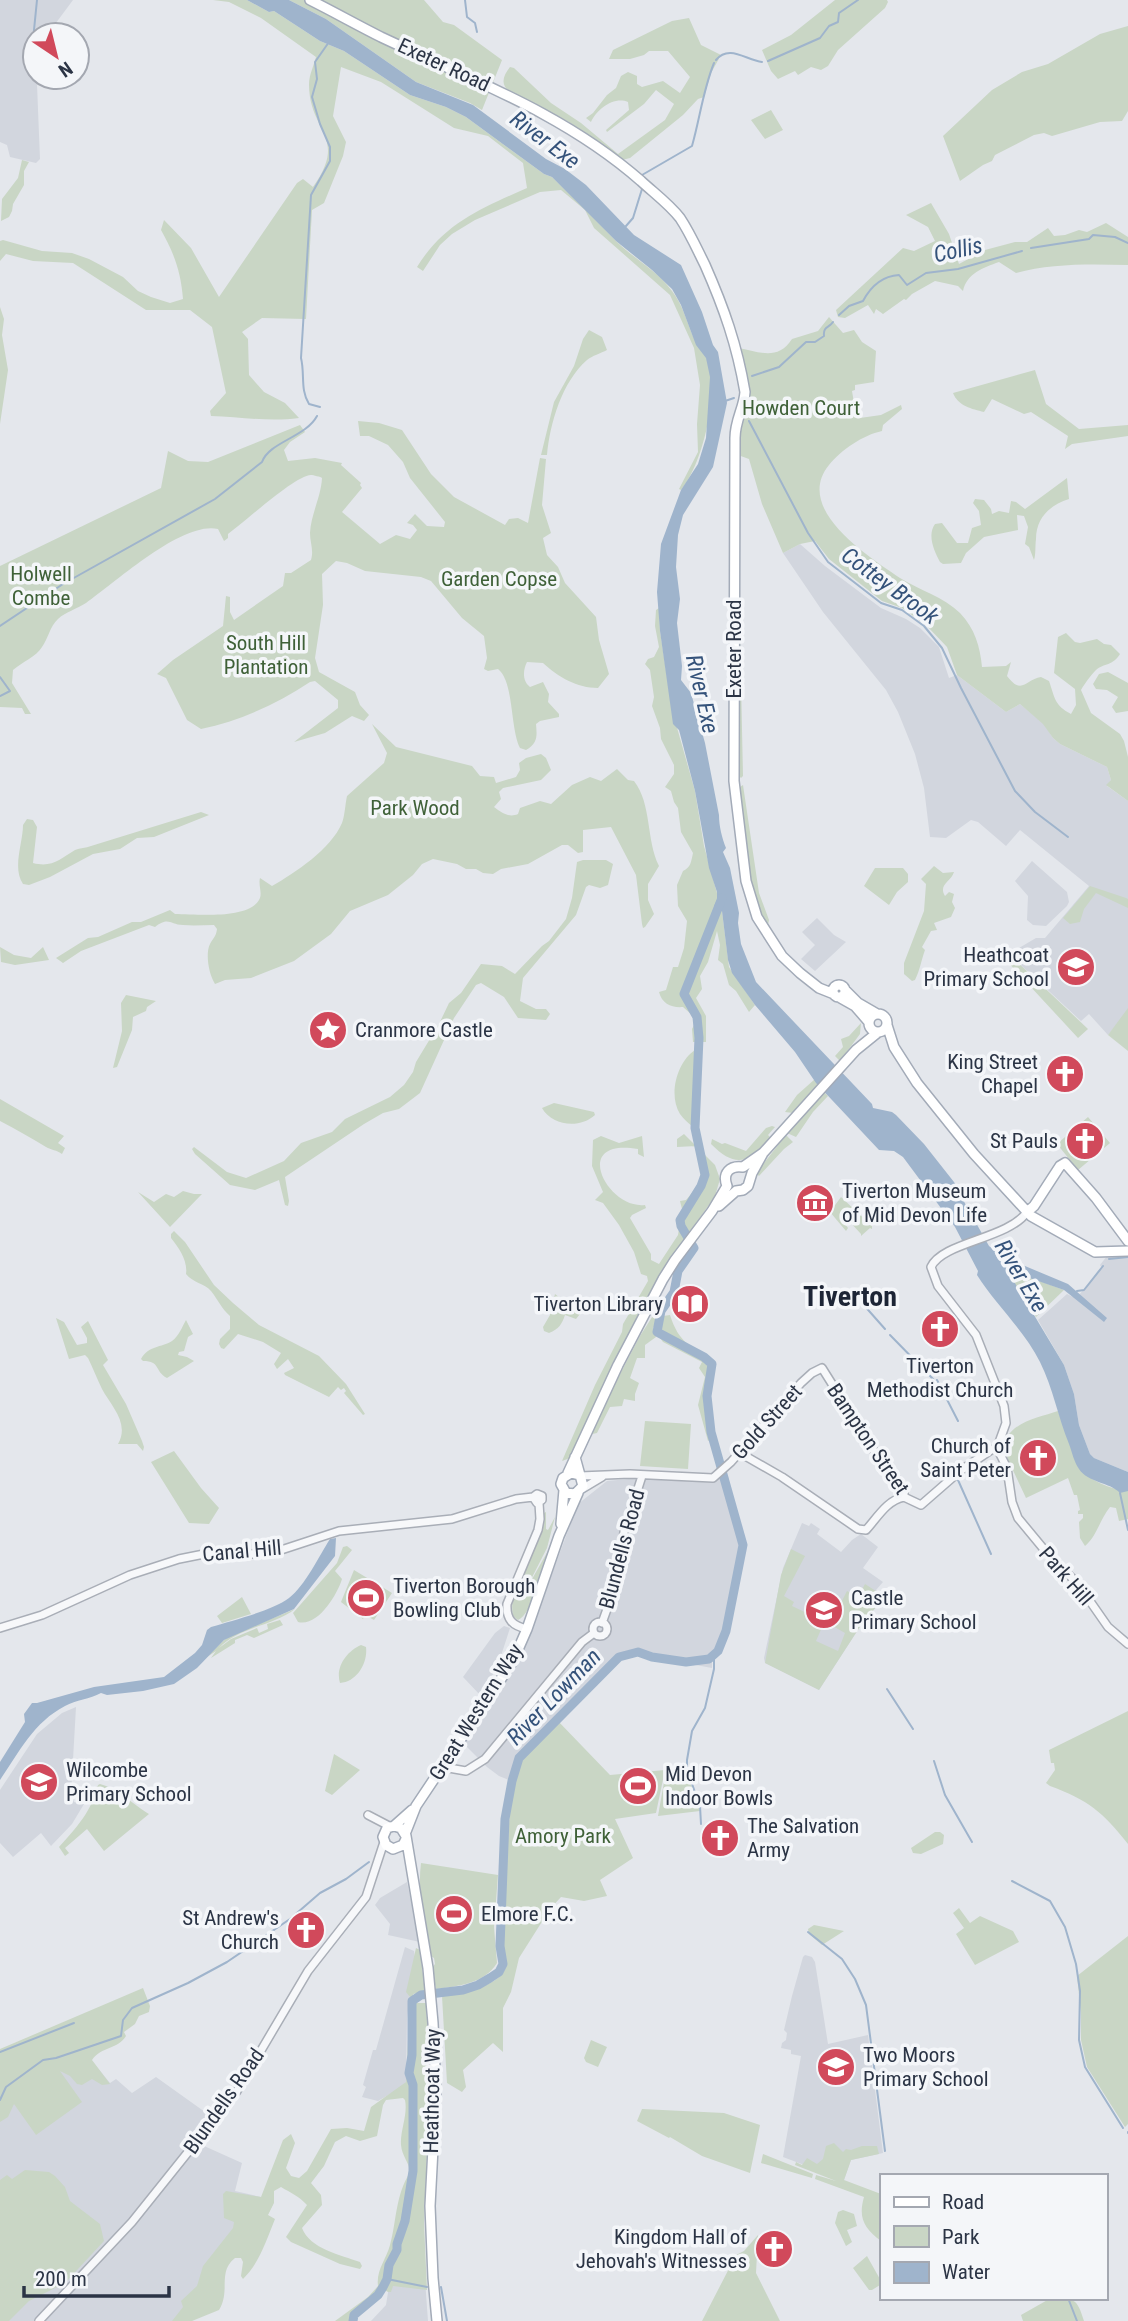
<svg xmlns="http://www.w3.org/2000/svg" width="1128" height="2321" viewBox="0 0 1128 2321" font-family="'Roboto Condensed',sans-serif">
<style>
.built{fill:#d2d6de}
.green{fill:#c9d6c5}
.water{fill:#9fb4cc}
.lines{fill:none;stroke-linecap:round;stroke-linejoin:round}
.stream{stroke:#9fb4cc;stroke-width:2}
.river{stroke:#9fb4cc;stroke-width:9}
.tertiary-casing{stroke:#a9aeb7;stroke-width:10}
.primary-casing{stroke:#a3abb8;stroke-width:12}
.tertiary{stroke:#f7f8fa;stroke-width:7}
.primary{stroke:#fff;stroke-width:9}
.labels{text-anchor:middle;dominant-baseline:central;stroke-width:7;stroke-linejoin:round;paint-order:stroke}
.street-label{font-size:21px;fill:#2b3445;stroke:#f4f6f9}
.park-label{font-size:21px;fill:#3f6138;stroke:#f4f6f9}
.poi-label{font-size:21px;fill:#2b3445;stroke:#f4f6f9;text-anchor:start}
.water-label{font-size:23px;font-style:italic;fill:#34527a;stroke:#f4f6f9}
.district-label{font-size:28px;font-weight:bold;fill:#1d2536;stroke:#f4f6f9}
</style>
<rect width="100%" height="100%" fill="#e4e7ec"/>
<path class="built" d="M 0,0 L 73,0 L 47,35 L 35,35 L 40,159 L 36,163 L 10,157 L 7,145 L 0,142 Z
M 800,544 L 825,566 L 881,608 L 906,619 L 920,628 L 939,647 L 949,678 L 957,675 L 1006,712 L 1020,704 L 1044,724 L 1053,738 L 1060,744 L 1107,767 L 1111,780 L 1107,786 L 1128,801 L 1128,1012 L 1108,1035 L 1089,1014 L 1081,1021 L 1009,954 L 1036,938 L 1045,938 L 1089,886 L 1020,830 L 1006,846 L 978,822 L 971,820 L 946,838 L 930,837 L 924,788 L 915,754 L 898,712 L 886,690 L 823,612 L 783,553 Z
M 1032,861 L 1067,892 L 1069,902 L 1067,906 L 1046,926 L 1033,925 L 1027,920 L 1028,896 L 1015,881 Z
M 817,918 L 834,935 L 846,942 L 815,971 L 801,959 L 815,945 L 802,932 Z
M 1117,1253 L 1128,1254 L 1128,1472 L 1094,1458 L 1090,1454 L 1079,1425 L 1074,1394 L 1064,1365 L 1038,1320 L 1067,1294 L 1073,1297 L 1079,1295 L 1102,1268 L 1100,1265 L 1107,1256 Z
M 681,1474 L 728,1476 L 744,1556 L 728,1622 L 722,1641 L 712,1655 L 712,1668 L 641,1655 L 624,1657 L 615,1663 L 521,1756 L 514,1782 L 499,1776 L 487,1767 L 463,1743 L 521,1657 L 578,1504 L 607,1481 Z
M 802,1523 L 809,1526 L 811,1523 L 820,1529 L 817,1534 L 841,1552 L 852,1540 L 861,1534 L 878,1547 L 863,1568 L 883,1582 L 876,1590 L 885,1597 L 863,1622 L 819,1690 L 765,1663 L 764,1658 L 783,1568 Z
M 504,1626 L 510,1628 L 498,1665 L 481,1696 L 463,1677 L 495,1633 Z
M 76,1707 L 71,1795 L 74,1802 L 84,1804 L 72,1824 L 51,1846 L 41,1833 L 13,1857 L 0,1843 L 0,1790 L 37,1734 L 62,1713 Z
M 407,1882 L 420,1942 L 388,1935 L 390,1924 L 375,1905 L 380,1898 Z
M 405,1947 L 414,1951 L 415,1958 L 407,2018 L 406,2082 L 402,2087 L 378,2101 L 362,2097 L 366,2087 L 363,2085 L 373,2050 L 376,2050 Z
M 805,1955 L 812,1957 L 815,1962 L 828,2044 L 868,2035 L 883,2153 L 851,2160 L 844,2180 L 783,2157 L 801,2056 L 791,2054 L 791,2050 L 781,2048 L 782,2043 L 786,2040 L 787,2033 L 784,2030 L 792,1996 L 803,1957 Z
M 84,2051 L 110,2083 L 116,2079 L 132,2093 L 156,2077 L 212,2117 L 193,2141 L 242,2163 L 235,2191 L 261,2197 L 192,2321 L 0,2321 L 0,2111 Z
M 390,2280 L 425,2280 L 428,2321 L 371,2321 L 386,2305 Z"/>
<path class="green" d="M 213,0 L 247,0 L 269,12 L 274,11 L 320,41 L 344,51 L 410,95 L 446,107 L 466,117 L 544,174 L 552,177 C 574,198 595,219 616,241 C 634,259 657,270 672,291 C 682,304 686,319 692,334 C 696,343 702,349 706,357 C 721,388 703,464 681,490 L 679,489 L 698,452 L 697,424 L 700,385 L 694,348 L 670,295 L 594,228 L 585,210 L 561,190 L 540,192 L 475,220 L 452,234 L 440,245 L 423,271 L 417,267 C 444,223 482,208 527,188 L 523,163 L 488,136 L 454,128 L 381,82 L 341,67 L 333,116 L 346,142 L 343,156 L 324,203 L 312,210 L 306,319 L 262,318 L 242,332 L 248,339 L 249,375 L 264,392 L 285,403 L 299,418 C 270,422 241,417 211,416 L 210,411 L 226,393 L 212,327 L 190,310 L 146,310 L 73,263 L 33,261 L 6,254 L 0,261 L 0,241 L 3,240 L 42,251 L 72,253 L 89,259 L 123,277 L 138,291 L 151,297 L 170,303 L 183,299 C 181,272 174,253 161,230 L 164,220 L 191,248 L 219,297 L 297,183 L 303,179 L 313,187 C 349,136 309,133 309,84 C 309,75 314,65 316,57 L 261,18 L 229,2 Z
M 289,0 L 424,0 L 443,22 L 454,25 L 502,60 L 482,110 L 470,103 L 416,82 L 326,19 Z
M 835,0 L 887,0 L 888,2 L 885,8 L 838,50 L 828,66 L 821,70 L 811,67 L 798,75 L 795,71 L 778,79 L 771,71 L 762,50 L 791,35 Z
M 689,18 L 701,45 L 721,55 L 711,73 L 704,97 L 698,99 L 683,115 L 630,158 L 622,160 L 569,122 L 512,93 C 500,86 502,77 510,67 L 514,68 L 551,103 L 581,123 L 618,154 L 665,120 L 674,104 L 656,90 L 644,104 L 607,132 L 606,130 L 629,110 L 628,102 C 614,96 597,109 591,122 L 586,118 L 593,113 L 607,95 L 616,88 L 621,76 L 628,72 L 637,76 L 637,84 L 642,87 L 663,81 L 680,93 L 690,77 L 668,51 L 649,51 L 644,55 L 630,59 L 609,59 L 613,50 L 672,21 Z
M 1128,26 L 1128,111 L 1122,121 L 1100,122 L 1052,136 L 1044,133 L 1034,135 L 995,155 L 992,161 L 983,165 L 960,181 L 943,136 L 992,90 L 1022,72 L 1048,64 L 1100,34 Z
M 771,110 L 783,130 L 765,139 L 751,120 Z
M 22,160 L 29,162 L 24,171 L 24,185 L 13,204 L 12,211 L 9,217 L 1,221 L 2,199 L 18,178 Z
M 931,203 L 949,234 L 959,264 L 985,250 L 1015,242 L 1027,242 L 1048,228 L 1054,236 L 1065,235 L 1079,230 L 1087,232 L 1106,223 L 1128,237 L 1128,265 C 1092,264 1051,263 1016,273 L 999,262 C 983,268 967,273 963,291 L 958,286 L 935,281 L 912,294 L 906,300 L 904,299 L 883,314 L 876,309 L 874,314 L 868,305 L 845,318 L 838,317 L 836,310 L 903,248 L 914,251 L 935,241 L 928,227 L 906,215 Z
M 0,307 L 4,319 L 2,335 L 8,370 L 0,424 Z
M 829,317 L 843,333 L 854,330 L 862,342 L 876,351 L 874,382 L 855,385 L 855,390 L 852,391 L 856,415 L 860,418 L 881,415 L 901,405 L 902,409 L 883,425 L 882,431 C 863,435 841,450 829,465 C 793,509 869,557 900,578 C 919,590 944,597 960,613 C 975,629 980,646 982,667 L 1006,666 L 1011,662 L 1007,676 C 1022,696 1026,679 1041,677 L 1049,681 C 1055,698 1054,705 1071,714 L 1076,705 L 1075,689 L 1054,673 L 1058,637 L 1066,633 L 1075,642 L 1080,643 L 1097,639 L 1104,644 L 1111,645 L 1120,654 C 1113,666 1104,663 1096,670 C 1091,675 1085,683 1081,690 L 1091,713 L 1120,734 L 1124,741 L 1128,757 L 1128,801 L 1106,785 L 1111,780 L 1107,767 L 1060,744 L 1053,738 L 1043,724 L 1020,704 L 1006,712 L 957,675 L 947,647 L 926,625 L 902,608 L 882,601 L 829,559 L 815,541 L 800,544 L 783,553 L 762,504 L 749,459 L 738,455 L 737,431 L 747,410 L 748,394 L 738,348 C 758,351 777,362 792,339 L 818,331 Z
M 589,330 L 602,337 L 607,350 C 601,353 592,356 587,360 C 562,382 550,423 547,455 L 541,455 L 554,402 L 574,366 L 583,339 Z
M 1035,370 L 1046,404 L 1079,429 L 1128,425 L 1128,436 L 1072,444 L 1065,449 L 1068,436 L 1031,412 L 1024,414 L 992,399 L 984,412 C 972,409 958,406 953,393 Z
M 358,421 L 379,423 L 402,430 L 431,474 L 454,497 L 505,525 L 509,519 L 518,518 L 528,523 L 540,458 L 546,459 L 542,505 L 551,533 L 543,538 L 547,555 L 558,567 L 565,583 L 596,617 L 599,640 L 609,674 L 598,688 C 577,688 558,677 543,663 L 527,662 C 523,670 522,681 530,687 L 543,682 L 549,694 L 548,702 L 559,714 L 559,717 L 540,721 L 536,724 C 537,736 538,743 526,750 L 520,748 C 510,728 514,681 498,669 L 488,671 L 484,669 L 487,658 L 484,636 L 462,618 L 431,581 L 421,577 L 365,571 L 347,563 L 336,561 L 322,574 L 323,605 L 315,658 L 319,672 L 355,692 L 360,705 L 369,715 L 364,721 L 352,716 L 325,733 L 294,742 L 338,708 L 338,700 L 315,681 L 310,682 C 277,704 240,721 201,729 L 187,720 L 166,678 L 157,674 L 173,660 L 223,626 L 226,596 L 230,597 L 230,612 L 234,620 L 283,586 L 285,573 L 291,573 L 311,560 C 314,550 310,543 310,533 C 311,514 321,497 322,478 C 321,477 313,475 311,475 C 294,476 245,522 228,534 L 228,538 L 224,541 L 218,529 C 182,521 116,582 86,603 C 77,609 65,612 58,619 C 50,626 48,639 42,647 C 36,657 22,662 13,670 L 12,683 L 31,714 L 25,714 L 22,708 L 0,707 L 0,566 L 161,488 L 168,451 L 188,461 L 208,462 L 300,425 L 305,432 L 290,442 L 284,450 L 288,461 L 315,458 L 342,463 L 341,465 L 361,483 L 360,485 L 362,488 L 342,512 L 380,544 L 396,535 L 410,539 L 417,530 L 413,525 L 407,523 L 415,514 L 427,526 L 444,527 L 445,522 L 410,478 L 403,462 L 388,445 L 369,436 L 360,436 Z
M 1067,478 L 1069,499 C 1050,505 1036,518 1036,539 C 1035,546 1036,554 1034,560 L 1029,547 L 1025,544 L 1028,527 L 1024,516 L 1017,515 L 1018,530 L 984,537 L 966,553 L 961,563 L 943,564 L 940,562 C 934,551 927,535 935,524 L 942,523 L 957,543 L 968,543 L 972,528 L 981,525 L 979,511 L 973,503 L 975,499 L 984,500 L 991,509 L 992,514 L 999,511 L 1009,513 L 1011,501 L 1016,502 L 1025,509 Z
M 659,608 L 660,631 L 672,710 L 695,791 L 704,846 L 722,911 L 729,967 L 755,1005 L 749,1012 L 736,991 L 729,985 L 723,964 L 718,960 L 720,945 L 717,931 L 708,962 L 700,976 L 702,989 L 696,998 L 706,1016 L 706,1042 L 693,1042 L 692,1029 L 695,1023 L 692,1015 L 683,1007 C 672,1008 662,1004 659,992 L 666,990 L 673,967 L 678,967 L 684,948 L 687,921 L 678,906 L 677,885 L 683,871 C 691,867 691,862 693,853 L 681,832 L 678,808 L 674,802 L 671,791 L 665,787 L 674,774 L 674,765 L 661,739 L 660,728 L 652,706 L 654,697 L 650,670 L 645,664 L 648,659 L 654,657 L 659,647 L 655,626 L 656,610 Z
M 740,633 L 743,776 L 741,778 L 737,774 L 739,769 L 736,769 L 737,635 Z
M 1108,672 L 1128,683 L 1128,711 L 1116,713 L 1112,707 L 1118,697 L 1107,690 L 1096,689 L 1093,684 L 1099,674 Z
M 372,724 L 396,747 L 472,766 L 480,776 L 494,777 L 496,783 L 516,777 L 520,770 L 519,763 L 526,758 L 541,754 L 546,758 L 551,770 L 541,780 L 503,788 L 499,792 L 501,799 L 494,807 C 502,813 509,818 518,814 L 520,808 L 540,801 L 551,804 L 572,785 L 590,777 L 601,781 L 617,769 L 628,780 L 634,781 C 652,804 646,840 659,866 L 648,884 L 648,900 L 654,914 L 645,927 L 643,928 L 642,924 L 636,875 L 611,827 L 583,830 L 583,852 L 578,853 L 568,845 L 562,845 L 528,864 L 501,869 L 493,874 L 483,873 L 476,869 L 466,869 L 457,864 L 433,859 L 422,864 L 413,875 L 388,895 L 350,911 L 331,934 L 294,961 L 251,978 L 225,980 L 215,984 C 209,975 205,954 210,944 C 213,938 216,937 217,929 L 214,925 C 204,925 194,926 183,925 C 170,925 169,916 155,927 L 149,925 L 81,951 L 63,963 L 56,958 L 88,938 L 98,937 L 132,922 L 141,922 L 170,910 L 175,914 C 195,914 247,920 259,900 C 263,894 258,885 260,878 L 272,886 C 295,873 331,849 342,823 C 345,815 345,805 347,796 L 384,763 L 387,753 Z
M 743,785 L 759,893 L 769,920 L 768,925 L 763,924 L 750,888 L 737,789 Z
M 201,812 L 209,815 L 154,837 L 137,838 L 120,849 L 93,854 L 50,877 L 29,885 L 23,884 C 12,868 23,843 23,825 L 27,819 L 33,820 L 37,827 L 33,863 C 52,868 60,859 75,850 C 80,848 86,848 91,846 Z
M 583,860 L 606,860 L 613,864 L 608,885 L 600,888 L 589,885 L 586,887 L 576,915 L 523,978 L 520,1001 L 536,1009 L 546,1009 L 550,1014 L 546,1020 L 518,1018 L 504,997 L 481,983 L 476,985 L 454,1018 L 420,1093 L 399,1109 L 383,1113 L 364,1124 L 285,1177 L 289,1201 L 288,1206 L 285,1205 L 279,1180 L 255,1190 L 230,1185 L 195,1154 L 192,1149 L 194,1147 L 227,1172 L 246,1178 L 284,1161 L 301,1143 L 332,1132 L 345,1119 L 390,1097 L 404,1085 L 413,1072 L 416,1062 L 439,1024 L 449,1003 L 461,993 L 481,964 L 502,966 L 515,974 L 542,946 L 549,941 L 566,919 L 572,898 L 577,862 Z
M 934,866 L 943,873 L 954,872 C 951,882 938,884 945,896 L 949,892 L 954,894 L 952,902 L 955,908 L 951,917 L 934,923 L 937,930 L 931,931 L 922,947 L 925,950 C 921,961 920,970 915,980 L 912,981 L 904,974 L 904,963 L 924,911 L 926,884 L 921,879 Z
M 875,868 L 903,868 L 908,874 L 908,882 L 897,892 L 889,905 L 864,886 Z
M 1090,886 L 1126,898 L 1128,899 L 1128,908 L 1096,893 L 1084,909 L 1080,922 L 1070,924 L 1063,918 Z
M 0,947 L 14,955 L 31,958 L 43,947 L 49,960 L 15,965 L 1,962 Z
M 1009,954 L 1088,1029 L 1078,1038 L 1005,959 Z
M 126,995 L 156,1001 L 147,1007 L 146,1011 L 133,1017 L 132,1030 L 117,1067 L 113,1068 L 122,1031 L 121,1003 Z
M 1128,1008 L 1128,1051 L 1108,1035 Z
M 861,1023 L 860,1034 L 840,1061 L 835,1056 L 843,1047 L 841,1039 L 849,1036 Z
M 695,1050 L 692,1126 C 688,1123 683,1118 680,1114 C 668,1095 677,1062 695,1050 Z
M 815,1079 L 818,1085 L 793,1113 L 785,1112 L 797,1095 Z
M 824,1092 L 828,1096 L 813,1112 L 796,1137 L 787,1133 Z
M 0,1099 L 64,1136 L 58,1143 L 65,1148 L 62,1154 C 57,1150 51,1150 46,1147 C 31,1138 16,1129 0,1121 Z
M 554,1103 L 594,1112 L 595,1115 C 580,1129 552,1126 542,1108 Z
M 1088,1117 L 1110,1143 L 1078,1170 L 1057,1144 Z
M 772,1126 L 775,1127 L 768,1135 L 771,1138 C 749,1163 736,1169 711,1144 L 712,1139 L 722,1144 L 725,1143 L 746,1151 L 766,1128 Z
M 684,1134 L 715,1165 L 720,1179 L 715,1196 L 665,1268 L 570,1458 L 562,1461 L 595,1385 L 622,1332 L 623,1324 L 648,1281 L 647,1276 L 641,1274 L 634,1252 L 619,1225 L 603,1203 L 595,1200 L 603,1192 L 592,1166 L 593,1140 L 601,1136 L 619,1143 L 642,1136 L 644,1157 L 638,1154 L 638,1149 C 569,1137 608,1210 645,1205 L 646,1208 L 632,1215 L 630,1218 L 651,1254 L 651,1260 L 659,1264 L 678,1235 L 682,1209 L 680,1201 L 686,1200 C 703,1180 705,1171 696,1146 L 677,1147 L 677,1139 Z
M 786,1135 L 793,1142 L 784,1149 L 759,1176 L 756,1173 Z
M 183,1191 L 194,1194 L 202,1194 L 170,1227 L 138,1192 L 154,1202 L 166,1194 L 174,1197 Z
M 841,1197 L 872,1226 L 872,1229 L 870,1228 L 861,1236 L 861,1234 L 849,1221 L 845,1224 L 848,1228 L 846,1231 L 830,1212 Z
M 174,1231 L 185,1242 L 214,1285 L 233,1303 L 259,1325 L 319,1356 L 346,1384 L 365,1414 L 363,1415 L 344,1393 L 346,1391 L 344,1388 L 341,1390 L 338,1387 L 329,1397 L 285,1375 L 284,1373 L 294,1368 L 288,1359 L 277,1369 L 274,1364 L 281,1353 L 263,1342 L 238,1334 L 224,1349 L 221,1348 L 219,1344 L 220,1339 L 230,1329 L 230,1316 C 222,1309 218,1300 211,1291 C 204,1283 193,1283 186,1274 C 188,1261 179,1248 171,1238 L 171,1234 Z
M 1007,1269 L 1064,1290 L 1036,1317 L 1013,1283 Z
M 555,1294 L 580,1314 L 576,1319 L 565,1315 C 562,1324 559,1329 549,1333 L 544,1331 L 543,1327 L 550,1315 Z
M 661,1303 L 665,1312 L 653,1328 L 656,1337 L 645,1345 L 645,1358 L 637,1358 L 630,1378 L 639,1383 L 635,1394 L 635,1401 L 624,1399 L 622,1406 L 610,1407 L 597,1433 L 588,1435 L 640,1336 Z
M 670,1315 C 679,1343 690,1346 714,1360 L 708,1389 L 715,1437 L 708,1441 L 698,1405 L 705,1377 L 699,1368 L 702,1362 L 663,1342 L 658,1335 L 663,1316 Z
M 56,1318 L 64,1322 L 77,1345 L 87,1343 L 87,1338 L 81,1327 L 88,1321 L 108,1360 L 103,1365 L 126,1404 L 142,1441 L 144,1447 L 143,1451 L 137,1444 L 118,1444 C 130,1423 111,1406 102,1389 C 97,1379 93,1368 88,1358 L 85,1355 L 69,1359 Z
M 186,1320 L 193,1334 L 188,1337 L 184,1351 L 179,1352 L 178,1355 L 187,1357 L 194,1361 L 167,1378 C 154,1371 161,1361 143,1361 L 141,1359 C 149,1345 161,1348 172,1341 C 179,1336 182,1327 186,1320 Z
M 1058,1411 L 1078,1467 C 1090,1481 1110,1489 1128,1491 L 1128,1519 L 1119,1521 L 1116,1508 L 1110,1507 C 1100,1519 1097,1536 1085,1546 L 1080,1538 L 1079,1522 L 1083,1518 L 1083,1514 L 1078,1514 L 1078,1511 L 1080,1510 L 1077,1495 L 1074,1495 L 1068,1478 L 1026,1498 L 1004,1451 C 1003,1423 1038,1418 1058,1411 Z
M 645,1421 L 691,1424 L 688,1469 L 640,1466 Z
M 174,1451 L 201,1488 L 219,1508 L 209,1524 L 189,1523 L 151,1462 Z
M 546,1512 L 546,1529 L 548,1530 L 555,1517 L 547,1548 L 523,1595 L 549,1549 C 544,1565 532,1615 518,1620 L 513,1616 C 506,1580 543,1549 544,1513 Z
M 347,1546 L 352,1550 L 335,1571 L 342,1579 C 337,1595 318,1627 298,1622 L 293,1613 L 337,1563 L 343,1547 Z
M 791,1549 L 805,1556 L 784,1596 L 794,1602 L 792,1606 L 815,1617 L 819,1615 L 822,1618 L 823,1625 L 816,1641 L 838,1651 L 845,1633 L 831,1625 L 831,1622 L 847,1591 L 858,1597 L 865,1584 L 885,1597 L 863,1622 L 819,1690 L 765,1663 L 781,1575 Z
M 354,1570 L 392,1593 L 374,1620 L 365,1615 L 363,1619 L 341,1602 Z
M 242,1597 L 251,1614 L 222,1623 L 217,1616 Z
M 295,1609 C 273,1626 239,1627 219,1648 L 231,1639 L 257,1628 L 259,1633 L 268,1629 L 267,1624 L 280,1620 L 283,1625 L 254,1638 L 247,1635 L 235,1640 L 235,1643 L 211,1658 L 216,1651 L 207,1657 L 224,1640 L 232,1635 Z
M 361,1645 L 366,1647 C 368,1663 357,1682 340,1683 C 335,1667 347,1651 361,1645 Z
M 1128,1711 L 1128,1844 C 1103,1812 1088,1800 1050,1786 L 1046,1783 L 1055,1770 L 1054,1763 L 1051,1763 L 1049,1750 Z
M 557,1720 L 610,1775 L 665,1770 L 656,1813 L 615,1819 L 633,1858 L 600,1880 L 607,1896 L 584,1901 L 561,1897 L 550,1909 L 519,1958 L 511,1992 L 503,2008 L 503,2052 L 493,2043 L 463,2070 L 466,2087 L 462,2092 L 447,2083 L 442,1996 C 459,1993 498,1987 505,1969 C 507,1962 503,1953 501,1946 L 511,1794 L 521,1756 Z
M 334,1754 L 360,1770 L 332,1795 L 325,1791 Z
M 686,1770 L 700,1811 L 658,1816 L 666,1771 Z
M 100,1784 C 116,1788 134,1805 149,1814 L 104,1851 L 87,1829 L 65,1848 L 69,1853 L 65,1856 L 59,1847 C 76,1828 92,1811 98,1785 Z
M 935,1832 L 940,1832 L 944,1835 L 943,1844 L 921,1854 L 913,1853 L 911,1848 Z
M 421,1863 L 498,1875 L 494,1927 L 497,1963 C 484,1984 458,1986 436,1989 L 432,1968 L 435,1964 L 434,1958 L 431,1956 C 425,1925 417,1895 421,1863 Z
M 959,1908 L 970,1923 L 980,1916 L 1013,1931 L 1019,1942 L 975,1965 L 956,1934 L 964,1928 L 953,1913 Z
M 814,1925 L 844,1931 L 822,1945 L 809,1934 L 808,1929 Z
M 1128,1936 L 1128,2124 L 1125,2127 L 1087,2067 L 1081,2040 L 1081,2013 L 1077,1976 Z
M 416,1948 L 420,1950 L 425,1992 L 413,1994 L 416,2003 L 426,2003 L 430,2078 L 424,2223 L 427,2290 L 393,2286 L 391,2292 L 388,2292 L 381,2288 L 352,2316 L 350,2321 L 335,2321 L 368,2297 L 378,2286 C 376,2270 386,2260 390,2245 C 397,2219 395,2197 410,2172 C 409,2162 402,2156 401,2145 C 400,2130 408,2115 405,2100 L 403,2098 L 386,2100 L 383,2105 L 377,2136 L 360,2141 L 346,2136 L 335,2142 L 324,2166 L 311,2183 L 321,2195 L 322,2205 L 302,2228 C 310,2249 341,2255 360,2262 L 362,2266 L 360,2269 L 340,2264 L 291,2242 L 286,2237 L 307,2205 C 299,2196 291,2193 281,2187 L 274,2191 L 274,2203 L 268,2215 L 275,2219 C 266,2241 260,2262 243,2279 L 241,2276 L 243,2262 L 241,2258 L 235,2258 C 217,2272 231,2291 219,2310 L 192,2321 L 172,2321 L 183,2307 L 181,2301 L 197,2286 L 203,2266 L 233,2228 L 234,2222 L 224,2218 L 223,2194 L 226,2191 L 261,2197 L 283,2140 L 291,2134 L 295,2143 L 286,2168 L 291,2176 L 299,2178 L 307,2171 L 331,2129 L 347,2128 L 364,2131 L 371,2107 L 406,2082 L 410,1997 L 406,1992 Z
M 143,1988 L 150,2006 L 149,2012 L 139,2016 L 135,2024 L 124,2032 L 126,2036 C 117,2050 102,2046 92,2060 L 110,2084 L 102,2085 L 92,2079 L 82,2085 L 77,2084 L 70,2076 L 60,2071 L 82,2102 L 36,2135 L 14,2104 L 8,2117 L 0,2122 L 0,2049 Z
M 591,2040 L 607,2047 L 598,2067 L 586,2062 L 584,2058 Z
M 642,2109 L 724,2113 L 760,2125 L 750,2173 L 702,2156 L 670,2137 L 669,2138 L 637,2121 Z
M 834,2143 L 843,2152 L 846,2149 L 851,2150 L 862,2146 L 877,2146 L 879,2154 L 851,2160 L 844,2180 L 881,2194 L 881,2241 C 864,2228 858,2218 864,2197 L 815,2179 L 816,2175 L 836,2181 L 795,2165 L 796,2162 L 802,2165 L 807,2158 L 817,2164 L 823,2159 L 826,2146 Z
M 763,2154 L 813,2174 L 812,2178 L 761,2163 Z
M 25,2170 L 49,2172 L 55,2176 L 65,2187 L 70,2201 L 100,2224 L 104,2241 L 65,2283 L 29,2301 L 9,2321 L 0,2321 L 0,2180 L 7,2175 L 12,2179 Z
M 843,2210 L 854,2214 L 857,2226 L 847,2230 L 852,2242 L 846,2246 L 835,2223 L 838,2212 Z
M 758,2235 L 756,2273 L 780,2321 L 702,2321 L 736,2255 L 744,2251 Z
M 867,2256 L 881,2281 L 880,2285 L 872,2290 L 869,2290 L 853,2268 Z
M 1051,2298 C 1074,2298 1077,2298 1084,2321 L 1023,2321 L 1021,2315 Z"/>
<path class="water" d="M 247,0 L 289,0 L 326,19 L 416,82 L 473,105 L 546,159 L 565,169 L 586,185 L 634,235 L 681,265 L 702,312 L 713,345 L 718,352 L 727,403 L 713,467 L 683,515 L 678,535 L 676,567 L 680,599 L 677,623 L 682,666 L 681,680 L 691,693 L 705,743 L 719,815 C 719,826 722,838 726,848 L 723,852 L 730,868 L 739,913 L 738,923 L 741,944 L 756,982 L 872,1104 L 873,1108 L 892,1112 L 896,1115 L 924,1144 L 965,1196 L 962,1198 L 989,1246 L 1001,1256 L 1068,1284 L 1107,1318 L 1104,1322 L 1064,1290 L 1007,1270 L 1064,1365 L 1074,1394 L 1079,1425 L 1090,1454 L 1094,1458 L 1128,1472 L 1128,1491 L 1120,1493 C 1110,1482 1088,1483 1079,1469 C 1074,1462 1072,1452 1069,1444 C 1058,1417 1053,1388 1040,1362 C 1024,1330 996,1305 977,1275 L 978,1271 L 955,1227 L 903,1157 L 894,1151 L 879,1150 L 816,1083 L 795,1052 L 755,1005 L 732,973 L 728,960 L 722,911 L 719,912 L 714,906 L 717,900 L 717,892 L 709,868 L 695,791 L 679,730 L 673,724 L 660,631 L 657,592 L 661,544 L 681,490 L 698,464 L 706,438 L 710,377 L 706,358 L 696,345 L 681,305 L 672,289 L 652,270 L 616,241 L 552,177 L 544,174 L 466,117 L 446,107 L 410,95 L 344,51 L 320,41 L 274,11 L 269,12 Z
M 336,1538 L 335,1556 L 294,1609 L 224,1640 L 197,1668 L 174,1684 L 143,1691 L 107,1695 L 101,1693 C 90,1699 76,1700 65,1706 C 34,1722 19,1752 0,1780 L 0,1762 L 25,1722 L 24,1714 L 32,1703 L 37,1703 L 94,1687 L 164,1677 L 195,1653 L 202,1645 L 207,1630 L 211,1627 C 233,1620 272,1611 289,1598 C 305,1586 319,1556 330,1539 Z"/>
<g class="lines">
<path class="stream" d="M 465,0 L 467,17 L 475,23 L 477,32
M 31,60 L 37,0
M 716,60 C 729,44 746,60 762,62
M 768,61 L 820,38 L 829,26 L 838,22 L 839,13 L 858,0
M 642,175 L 692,146 C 700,118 703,90 714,63
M 626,226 L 633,218 L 642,189
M 1031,248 L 1089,239 L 1093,235 L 1115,237 L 1128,243
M 839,315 L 849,306 L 863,301 C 871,286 882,276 899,275 L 907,285 L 926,273 L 958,269 L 1022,251
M 752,376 L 779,367 L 806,342 L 815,342 L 824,336 C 823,326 829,328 833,322
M 725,401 L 734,398
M 320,407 L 309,404 C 300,390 305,374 301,358 L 311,195 L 330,161 L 330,147 L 320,124 L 312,97 L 317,79 L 315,62 L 329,42
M 749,421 L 808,533 L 828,562 L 881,603 L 902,610 L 924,626 L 942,648 L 961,688 L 1015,791 L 1035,812 L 1068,837
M 0,626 L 63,584 L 215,499 L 262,462 C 269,442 306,437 317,416
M 0,677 L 10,691 L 0,696
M 1109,1259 L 1128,1257
M 1077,1291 L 1084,1290 L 1103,1266
M 862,1303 L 885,1329
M 890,1335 L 935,1381
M 937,1380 L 958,1421
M 958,1480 L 991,1554
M 1120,1493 L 1128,1530
M 887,1689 L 913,1729
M 934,1761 L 945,1795 L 972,1842
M 701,1824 L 700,1806 L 687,1770 L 687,1760 L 692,1731 L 705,1708 L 714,1669 L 714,1656
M 1012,1881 L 1050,1901 L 1065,1927 L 1076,1964 L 1080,1991 L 1079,2040 L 1085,2067 L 1123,2128
M 808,1932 L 842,1959 L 855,1979 L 866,2005 L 885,2151
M 0,2052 L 74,2023
M 0,2100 L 6,2087 L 43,2060 L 56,2058 L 121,2036 L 123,2020 L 132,2008 L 188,1983 L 227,1962 L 290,1919 L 320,1893 L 346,1879 L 369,1862
M 1128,2132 L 1128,2133
M 387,2279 L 427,2287
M 441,2287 L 447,2321
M 1068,2298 L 1077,2321"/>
<path class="river" d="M 353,2321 L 354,2315 L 378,2295 L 383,2287 L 387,2279 L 389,2265 L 397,2250 L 397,2244 L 405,2221 L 413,2171 L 413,2085 L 409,2073 L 412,2055 L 412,2001 L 421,1995 L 463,1990 L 478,1985 L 490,1978 L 499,1972 L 503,1964 L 500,1946 L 505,1819 L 512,1781 L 519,1758 L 619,1657 L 638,1652 L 652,1657 L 686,1662 L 709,1659 L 718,1651 L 726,1631 L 743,1545 L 711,1432 L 707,1396 L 712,1364 L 704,1357 L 657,1332 L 661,1311 L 674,1292 L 678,1271 L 694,1248 L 681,1226 L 680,1220 L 701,1186 L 705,1175 L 695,1128 L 699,1038 L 697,1017 L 684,994 L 722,898"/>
<defs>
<path id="tertiary" d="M 997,1448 L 1006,1423 L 1004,1406 L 976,1335 L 938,1286 L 931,1267 C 942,1242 1008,1239 1027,1212
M 997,1448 L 1007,1468 L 1012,1502 L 1018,1518 L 1047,1553 L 1078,1584 L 1108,1627 L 1128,1644
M 740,1453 L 782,1477 L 858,1529 L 866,1530 C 877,1518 887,1500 904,1497
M 580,1476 L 630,1474 L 713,1478 L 731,1462 L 801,1383 L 812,1373 L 822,1368 L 876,1454 L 904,1488 L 904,1497
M 582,1489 L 602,1477
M 904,1497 L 921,1505 L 960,1471 L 991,1450 L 997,1448
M593 1629a7 7 0 1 1 14 0a7 7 0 1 1-14 0Z
M 602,1623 L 619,1576 L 624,1532 L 642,1476
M 0,1628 L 42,1615 L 130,1575 L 179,1559 L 219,1551 L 252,1554 L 275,1552 L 339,1531 L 452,1519 L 516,1499 L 533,1497 L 537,1494 L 542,1496 L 542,1500 L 537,1503 L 533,1497
M 527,1629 C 513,1626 506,1620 507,1604 L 538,1530 L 540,1519 L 539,1503
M 443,1767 L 466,1771 L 485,1759 L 582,1642 L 594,1633
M 368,1815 L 391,1827
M 39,2321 L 132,2222 L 237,2091 L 308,1971 L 366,1897 L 384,1842"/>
<path id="primary" d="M 310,0 C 334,12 357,25 381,37 C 472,80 565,114 641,181 C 654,193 669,204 680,218 C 690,233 697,249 705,265 C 724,308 737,345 745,392 C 744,408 735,420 735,438 L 734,781 L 746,881 L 757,917 L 782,956 L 800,973 L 819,988 L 834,994
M833 991a6 6 0 1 1 12 0a6 6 0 1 1-12 0Z
M 845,990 L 858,1003 L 877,1014
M 839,997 L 855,1006 L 868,1021
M869 1023a9 9 0 1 1 18 0a9 9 0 1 1-18 0Z
M 887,1025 L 894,1047 L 917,1083 L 974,1154 L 1031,1216 L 1095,1252 L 1128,1251
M 719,1206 L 736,1191 L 743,1190 L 748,1186 L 752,1173 L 763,1153 L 856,1050 L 877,1033
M 1027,1212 L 1034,1206 L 1060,1166 L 1065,1163 L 1096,1198 L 1128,1241
M 575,1457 L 583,1486 L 575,1494 L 566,1493 L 561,1484 L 563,1478 L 571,1473 L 579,1475
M 568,1473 L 618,1365 L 663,1279 L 675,1260 L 712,1211 L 727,1186 C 722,1173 730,1165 743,1167 L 763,1153
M 561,1524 L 564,1490
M 394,1826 L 401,1828 L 406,1836 L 428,1968 L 433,2023 L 436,2090 L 430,2206 L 433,2278 L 437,2321
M 405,1834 L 416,1806 L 513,1661 L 527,1629 L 559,1536 L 578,1493
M 406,1839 L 403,1845 L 393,1849 L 386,1845 L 383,1837 L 387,1828 L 394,1826 L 412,1810"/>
</defs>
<use href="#tertiary" class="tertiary-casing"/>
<use href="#primary" class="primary-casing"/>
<use href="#tertiary" class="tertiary"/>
<use href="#primary" class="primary"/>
</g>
<defs>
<symbol id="school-disc" viewBox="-11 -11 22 22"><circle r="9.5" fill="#d1495b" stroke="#f4f6f9"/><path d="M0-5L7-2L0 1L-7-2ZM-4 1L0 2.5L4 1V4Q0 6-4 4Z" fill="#fff"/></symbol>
<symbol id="sight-disc" viewBox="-11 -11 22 22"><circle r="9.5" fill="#d1495b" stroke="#f4f6f9"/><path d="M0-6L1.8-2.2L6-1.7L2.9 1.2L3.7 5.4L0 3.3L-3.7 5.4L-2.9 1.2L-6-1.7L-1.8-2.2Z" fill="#fff"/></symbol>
<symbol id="church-disc" viewBox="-11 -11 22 22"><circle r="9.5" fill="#d1495b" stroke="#f4f6f9"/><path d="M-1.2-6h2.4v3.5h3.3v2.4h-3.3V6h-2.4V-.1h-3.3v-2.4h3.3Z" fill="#fff"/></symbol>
<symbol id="museum-disc" viewBox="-11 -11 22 22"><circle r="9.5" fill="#d1495b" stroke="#f4f6f9"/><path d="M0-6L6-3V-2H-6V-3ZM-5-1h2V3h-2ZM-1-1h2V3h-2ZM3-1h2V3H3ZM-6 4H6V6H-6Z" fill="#fff"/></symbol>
<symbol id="library-disc" viewBox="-11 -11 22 22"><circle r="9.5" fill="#d1495b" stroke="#f4f6f9"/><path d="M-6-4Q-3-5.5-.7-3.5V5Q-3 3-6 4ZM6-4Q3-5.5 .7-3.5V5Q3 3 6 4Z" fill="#fff"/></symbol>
<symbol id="stadium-disc" viewBox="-11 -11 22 22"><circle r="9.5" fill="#d1495b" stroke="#f4f6f9"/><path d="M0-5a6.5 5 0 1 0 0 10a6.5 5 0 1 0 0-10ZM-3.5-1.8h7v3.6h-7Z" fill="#fff"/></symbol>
</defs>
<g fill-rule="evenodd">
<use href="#school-disc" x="1054" y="945" width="44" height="44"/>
<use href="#sight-disc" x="306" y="1008" width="44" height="44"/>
<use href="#church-disc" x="1043" y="1052" width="44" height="44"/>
<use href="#church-disc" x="1063" y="1119" width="44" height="44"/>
<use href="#museum-disc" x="793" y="1181" width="44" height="44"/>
<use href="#library-disc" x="668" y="1282" width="44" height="44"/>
<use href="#church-disc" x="918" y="1307" width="44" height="44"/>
<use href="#church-disc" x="1016" y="1436" width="44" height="44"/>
<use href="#stadium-disc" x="344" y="1576" width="44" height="44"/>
<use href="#school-disc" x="802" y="1588" width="44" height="44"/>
<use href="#school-disc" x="17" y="1760" width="44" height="44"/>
<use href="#stadium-disc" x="616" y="1764" width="44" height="44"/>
<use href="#church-disc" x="698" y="1816" width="44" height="44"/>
<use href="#stadium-disc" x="432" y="1892" width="44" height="44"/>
<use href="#church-disc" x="284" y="1908" width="44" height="44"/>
<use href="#school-disc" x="814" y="2045" width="44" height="44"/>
<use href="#church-disc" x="752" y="2227" width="44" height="44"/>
</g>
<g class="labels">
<g class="street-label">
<text transform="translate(444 65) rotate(25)">Exeter Road</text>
<text transform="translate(734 649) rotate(-90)">Exeter Road</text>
<text transform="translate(767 1422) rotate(-48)">Gold Street</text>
<text transform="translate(868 1439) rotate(56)">Bampton Street</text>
<text transform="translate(622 1549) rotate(-75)">Blundells Road</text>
<text transform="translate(242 1551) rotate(-5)">Canal Hill</text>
<text transform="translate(1066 1576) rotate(49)">Park Hill</text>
<text transform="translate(476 1712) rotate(-58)">Great Western Way</text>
<text transform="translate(432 2091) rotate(-89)">Heathcoat Way</text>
<text transform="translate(224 2101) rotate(-55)">Blundells Road</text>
</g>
<g class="park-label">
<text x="801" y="408">Howden Court</text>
<text x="41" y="574">Holwell<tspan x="41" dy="24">Combe</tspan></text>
<text x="499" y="579">Garden Copse</text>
<text x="266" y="643">South Hill<tspan x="266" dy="24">Plantation</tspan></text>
<text x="415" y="808">Park Wood</text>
<text x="563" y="1836">Amory Park</text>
</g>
<g class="poi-label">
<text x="1049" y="955" text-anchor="end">Heathcoat<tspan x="1049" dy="24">Primary School</tspan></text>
<text x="355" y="1030">Cranmore Castle</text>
<text x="1038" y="1062" text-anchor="end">King Street<tspan x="1038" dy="24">Chapel</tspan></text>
<text x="1058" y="1141" text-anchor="end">St Pauls</text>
<text x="842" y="1191">Tiverton Museum<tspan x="842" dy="24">of Mid Devon Life</tspan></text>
<text x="663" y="1304" text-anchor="end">Tiverton Library</text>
<text x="940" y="1366" text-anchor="middle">Tiverton<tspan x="940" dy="24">Methodist Church</tspan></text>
<text x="1011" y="1446" text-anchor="end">Church of<tspan x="1011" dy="24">Saint Peter</tspan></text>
<text x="393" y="1586">Tiverton Borough<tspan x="393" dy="24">Bowling Club</tspan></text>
<text x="851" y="1598">Castle<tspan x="851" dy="24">Primary School</tspan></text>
<text x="66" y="1770">Wilcombe<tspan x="66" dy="24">Primary School</tspan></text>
<text x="665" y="1774">Mid Devon<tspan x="665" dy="24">Indoor Bowls</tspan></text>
<text x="747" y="1826">The Salvation<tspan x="747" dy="24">Army</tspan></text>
<text x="481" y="1914">Elmore F.C.</text>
<text x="279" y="1918" text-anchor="end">St Andrew's<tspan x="279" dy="24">Church</tspan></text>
<text x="863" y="2055">Two Moors<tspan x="863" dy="24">Primary School</tspan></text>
<text x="747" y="2237" text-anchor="end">Kingdom Hall of<tspan x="747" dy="24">Jehovah's Witnesses</tspan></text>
</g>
<g class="water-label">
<text transform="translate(545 140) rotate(37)">River Exe</text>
<text transform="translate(958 250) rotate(-12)">Collis</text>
<text transform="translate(890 586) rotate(36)">Cottey Brook</text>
<text transform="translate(702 694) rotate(77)">River Exe</text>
<text transform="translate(1021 1276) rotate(59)">River Exe</text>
<text transform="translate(554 1697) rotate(-46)">River Lowman</text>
</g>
<g class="district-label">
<text x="850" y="1296">Tiverton</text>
</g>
</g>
<rect x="880" y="2174" width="228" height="126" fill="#f4f6f9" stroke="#a4a8b1" stroke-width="2"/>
<rect x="894" y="2197" width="35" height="10" fill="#ffffff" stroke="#a4a8b1" stroke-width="2"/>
<text x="942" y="2209" font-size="21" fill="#2b3445">Road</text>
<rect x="894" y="2226" width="35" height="21" fill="#c9d6c5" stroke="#a4a8b1" stroke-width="2"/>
<text x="942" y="2244" font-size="21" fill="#2b3445">Park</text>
<rect x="894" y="2262" width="35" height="21" fill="#9fb4cc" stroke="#a4a8b1" stroke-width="2"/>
<text x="942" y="2279" font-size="21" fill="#2b3445">Water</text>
<g transform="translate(56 56) rotate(145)"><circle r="33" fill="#f4f6f9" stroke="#a4a8b1" stroke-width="2"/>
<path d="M0-5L12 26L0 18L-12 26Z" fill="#d1495b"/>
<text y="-10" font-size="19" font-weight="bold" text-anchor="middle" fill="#2b3445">N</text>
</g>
<path d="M24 2286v10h145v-10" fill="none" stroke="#2b3445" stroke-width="3.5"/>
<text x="35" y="2286" font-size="21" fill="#2b3445" stroke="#f4f6f9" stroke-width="5" paint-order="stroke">200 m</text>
</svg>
